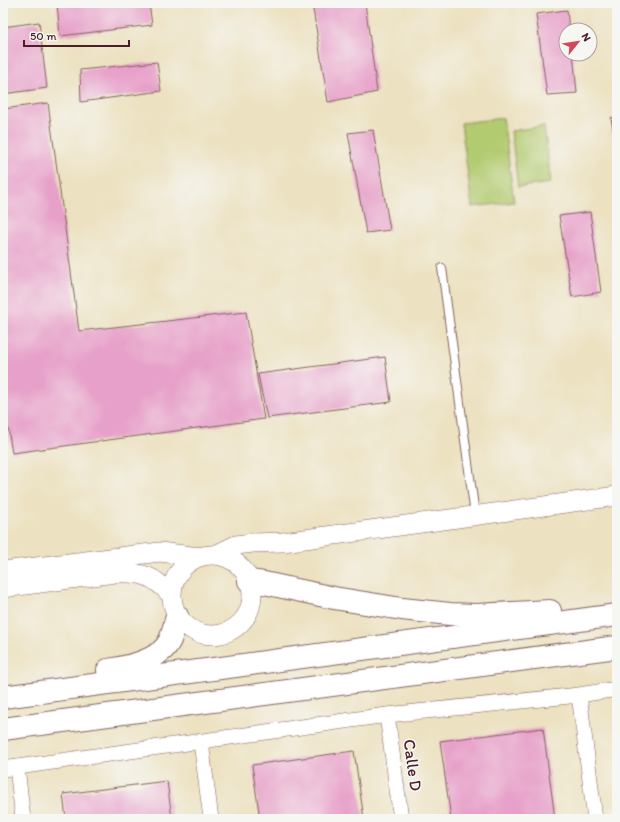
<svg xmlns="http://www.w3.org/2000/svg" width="620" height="822" font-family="Itim,sans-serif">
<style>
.green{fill:#b2cb70;stroke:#7e754e}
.building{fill:#e7a0c9}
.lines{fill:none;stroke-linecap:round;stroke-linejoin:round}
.service-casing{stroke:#83635f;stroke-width:10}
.minor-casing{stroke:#83635f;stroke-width:16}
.tertiary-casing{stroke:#83635f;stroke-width:20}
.trunk-casing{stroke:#83635f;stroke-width:24}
.service{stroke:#fff;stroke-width:8}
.minor{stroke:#fff;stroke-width:15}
.tertiary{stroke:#fff;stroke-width:19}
.trunk{stroke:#fff;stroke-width:22}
.labels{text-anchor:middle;stroke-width:3;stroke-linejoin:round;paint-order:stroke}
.street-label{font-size:17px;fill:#4a1f2b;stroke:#f6f6f2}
</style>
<rect width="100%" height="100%" fill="#f6f6f2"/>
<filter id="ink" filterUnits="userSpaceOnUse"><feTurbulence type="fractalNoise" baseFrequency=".025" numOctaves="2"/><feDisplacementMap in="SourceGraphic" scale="8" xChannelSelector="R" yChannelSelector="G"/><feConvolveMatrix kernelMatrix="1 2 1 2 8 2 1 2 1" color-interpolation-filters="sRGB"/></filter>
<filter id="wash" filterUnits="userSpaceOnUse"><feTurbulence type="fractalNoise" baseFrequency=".012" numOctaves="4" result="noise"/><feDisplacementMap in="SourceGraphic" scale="16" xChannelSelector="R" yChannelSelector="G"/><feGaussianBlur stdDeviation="0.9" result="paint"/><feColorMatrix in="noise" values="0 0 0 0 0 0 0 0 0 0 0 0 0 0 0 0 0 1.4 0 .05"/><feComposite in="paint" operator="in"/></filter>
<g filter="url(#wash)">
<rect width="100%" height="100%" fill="#ece1c0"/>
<!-- green -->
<path class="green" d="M 503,118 L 514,202 L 472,207 L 461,123 Z
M 544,126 L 551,183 L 518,187 L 511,131 Z"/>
<g id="blocks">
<!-- building -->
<path class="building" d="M 57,3 L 149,3 L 152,25 L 60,36 Z
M 312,3 L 365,3 L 377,92 L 328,102 Z
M 567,10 L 569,30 L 566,30 L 566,54 L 573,54 L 577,93 L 547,95 L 536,14 Z
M 39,22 L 47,88 L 3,94 L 3,27 Z
M 157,62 L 161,91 L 81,102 L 80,70 Z
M 48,103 L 79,331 L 246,312 L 264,419 L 12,453 L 3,395 L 3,109 Z
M 617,117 L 617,149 L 616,149 L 611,118 Z
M 373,130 L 390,230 L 366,233 L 348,133 Z
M 590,212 L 601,292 L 572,297 L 559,216 Z
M 385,357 L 391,402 L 267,418 L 258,374 Z
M 543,728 L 555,819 L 451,819 L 440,741 Z
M 354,751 L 364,819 L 260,819 L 252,765 Z
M 167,781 L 172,819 L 66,819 L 63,794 Z"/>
</g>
</g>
<g filter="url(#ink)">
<use href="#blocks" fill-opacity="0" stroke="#83635f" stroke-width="1"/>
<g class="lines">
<defs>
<path id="service" d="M 442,268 L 475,515"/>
<path id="minor" d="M 579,695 L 595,819
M 387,715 L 401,819
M 201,742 L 211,819
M 17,767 L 23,819
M 3,769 L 387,715 L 579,695 L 617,689"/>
<path id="tertiary" d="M172 595a40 40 0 1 1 80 0a40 40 0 1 1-80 0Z
M 215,555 L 236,545 L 253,543 L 283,542 L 617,496
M 3,571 L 160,552 L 199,557
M 3,588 L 115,573 C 142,572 153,575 171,595"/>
<path id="trunk" d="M 249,581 L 264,583 L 334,598 L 402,609 L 450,614 L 476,615 L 550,611
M 108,670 C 128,667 161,660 170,640 C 173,632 175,624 177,616
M 3,697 L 617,615
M 3,729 L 617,647"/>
</defs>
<!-- service casing -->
<use href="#service" class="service-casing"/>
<!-- minor casing -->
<use href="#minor" class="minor-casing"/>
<!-- tertiary casing -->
<use href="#tertiary" class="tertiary-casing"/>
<!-- trunk casing -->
<use href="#trunk" class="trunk-casing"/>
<!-- service -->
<use href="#service" class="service"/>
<!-- minor -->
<use href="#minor" class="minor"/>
<!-- tertiary -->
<use href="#tertiary" class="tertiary"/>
<!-- trunk -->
<use href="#trunk" class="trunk"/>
</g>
</g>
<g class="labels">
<!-- street labels -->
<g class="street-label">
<text transform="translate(413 765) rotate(82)" y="6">Calle D</text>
</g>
</g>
<!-- margin -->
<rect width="620" height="822" fill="none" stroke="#f6f6f2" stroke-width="16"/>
<!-- north arrow -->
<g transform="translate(578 42) rotate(60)"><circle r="19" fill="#f6f6f2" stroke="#b1a0a2"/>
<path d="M0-3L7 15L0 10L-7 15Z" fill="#d1495b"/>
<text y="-6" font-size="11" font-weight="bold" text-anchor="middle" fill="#4a1f2b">N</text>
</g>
<!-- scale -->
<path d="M24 40v6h105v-6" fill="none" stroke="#4a1f2b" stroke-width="2"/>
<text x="30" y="40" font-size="12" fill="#4a1f2b" stroke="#f6f6f2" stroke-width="3" paint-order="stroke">50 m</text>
</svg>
